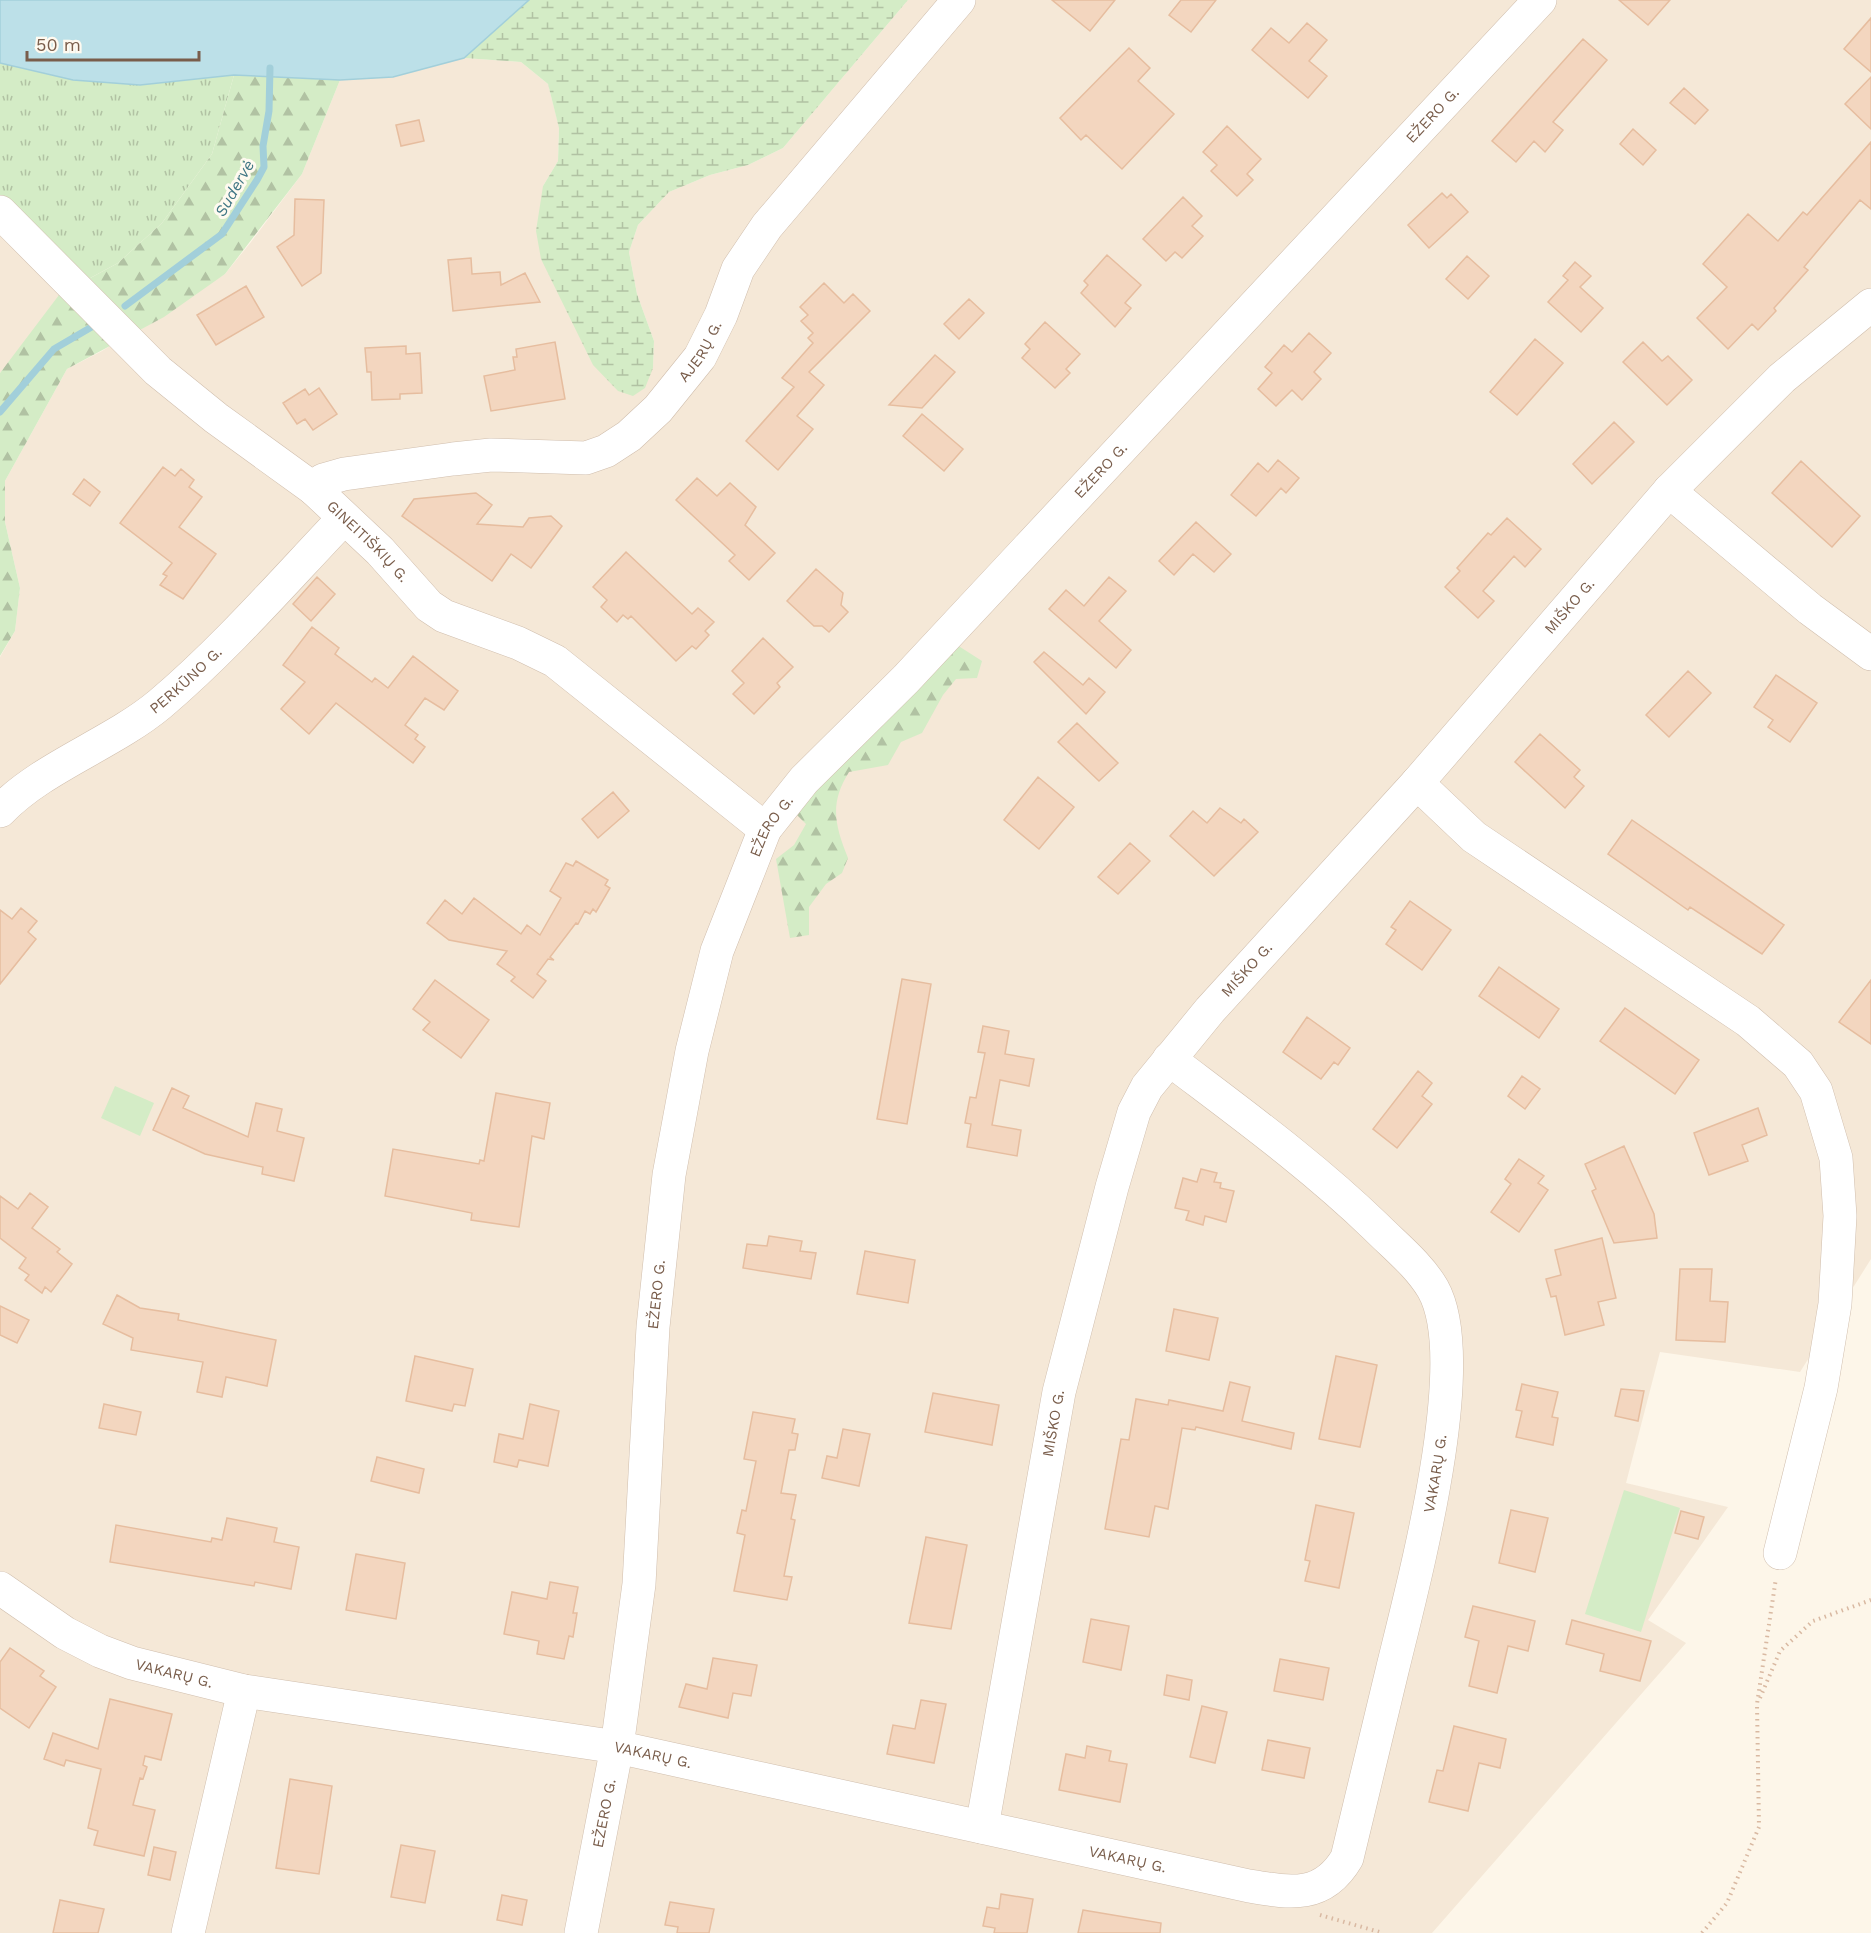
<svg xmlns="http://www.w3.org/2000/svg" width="1871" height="1933" font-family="'Work Sans',sans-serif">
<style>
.residential{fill:#f5e8d7}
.grass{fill:url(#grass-tufts)}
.forest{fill:url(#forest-firs)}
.wetland{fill:url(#wetland-marsh)}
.pitch{fill:#d4ecc6}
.water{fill:#bce0e8;stroke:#a2cfda;stroke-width:1.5}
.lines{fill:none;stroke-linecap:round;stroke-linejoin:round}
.stream{stroke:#a2cfda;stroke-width:7}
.building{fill:#f3d6bf;stroke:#e6bd9f;stroke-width:1.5}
.minor-casing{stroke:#d0bead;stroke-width:34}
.path{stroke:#d9b9a2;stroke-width:4;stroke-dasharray:1.5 4.5;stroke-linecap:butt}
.minor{stroke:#fff;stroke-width:33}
.labels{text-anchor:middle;stroke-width:6;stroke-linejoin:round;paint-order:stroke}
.street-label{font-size:15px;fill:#795d4b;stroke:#fffaf0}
.water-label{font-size:16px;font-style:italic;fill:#417785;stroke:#fffaf0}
</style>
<defs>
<pattern id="grass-tufts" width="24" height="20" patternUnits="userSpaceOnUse" patternTransform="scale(1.5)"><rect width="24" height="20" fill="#d4ecc6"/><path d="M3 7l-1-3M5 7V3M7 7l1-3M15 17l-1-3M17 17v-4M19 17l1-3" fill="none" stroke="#b1c2a3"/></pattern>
<pattern id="forest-firs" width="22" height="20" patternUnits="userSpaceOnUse" patternTransform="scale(1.5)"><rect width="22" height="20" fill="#d4ecc6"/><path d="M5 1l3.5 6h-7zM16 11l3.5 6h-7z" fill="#b1c2a3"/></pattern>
<pattern id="wetland-marsh" width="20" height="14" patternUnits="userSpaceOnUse" patternTransform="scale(1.5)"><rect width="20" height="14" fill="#d4ecc6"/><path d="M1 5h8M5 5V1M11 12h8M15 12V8" fill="none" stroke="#b1c2a3"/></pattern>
</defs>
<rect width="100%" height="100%" fill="#fdf6e9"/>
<!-- residential -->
<path class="residential" d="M 908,0 L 1871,0 L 1871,1259 L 1800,1372 L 1660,1352 L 1626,1483 L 1728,1507 L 1648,1620 L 1686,1643 L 1432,1933 L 0,1933 L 0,657 L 15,631 L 20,588 L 5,522 L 5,481 L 67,369 L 102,351 L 225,274 L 251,242 L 302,174 L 340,80 L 393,77 L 464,58 L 521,62 L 548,84 L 559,127 L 558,161 L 543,186 L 653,368 L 654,341 L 637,294 L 629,252 L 638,225 L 669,192 L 710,175 L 748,165 L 783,148 Z
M 0,202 L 81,283 L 0,373 Z"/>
<!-- grass -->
<path class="grass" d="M 0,63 L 73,80 L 140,85 L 234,75 L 212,154 L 162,223 L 118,263 L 81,283 L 0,202 Z"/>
<!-- forest -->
<path class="forest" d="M 234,75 L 340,80 L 302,174 L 225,274 L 164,317 L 67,369 L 5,481 L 5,522 L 20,588 L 15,631 L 0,656 L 0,373 L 59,295 L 118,263 L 162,223 L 212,154 Z
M 957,645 L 982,661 L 977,678 L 956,679 L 943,695 L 922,733 L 901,742 L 888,765 L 849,772 C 829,804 835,825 848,858 L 842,873 L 826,884 L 809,907 L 809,935 L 790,938 L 776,859 L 794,845 L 806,824 L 794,812 Z"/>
<!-- wetland -->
<path class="wetland" d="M 529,0 L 908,0 L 783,148 L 748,165 L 710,175 L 669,192 L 638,225 L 629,252 L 637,294 L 654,341 L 653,368 L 645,388 L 633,396 L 618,391 L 593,365 L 541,259 L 536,231 L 543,186 L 558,161 L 559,128 L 548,84 L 521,62 L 464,58 Z"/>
<!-- pitch -->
<path class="pitch" d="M 115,1086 L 154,1103 L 140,1136 L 101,1118 Z
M 1624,1490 L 1680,1508 L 1641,1632 L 1585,1614 Z"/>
<!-- water -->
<path class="water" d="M 0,0 L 529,0 L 464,58 L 393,77 L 340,80 L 234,75 L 140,85 L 73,80 L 0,63 Z"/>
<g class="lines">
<!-- stream -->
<path class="stream" d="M 125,306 L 222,234 L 257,180 L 264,167 L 263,146 L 269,111 L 270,68
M 0,412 L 54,349 L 95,325"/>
</g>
<!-- building -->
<path class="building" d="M 1052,0 L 1115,0 L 1090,31 Z
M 1181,0 L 1216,0 L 1191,32 L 1169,15 Z
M 1619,0 L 1670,0 L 1648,25 Z
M 1871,18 L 1871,72 L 1844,49 Z
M 1307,23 L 1327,40 L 1309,61 L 1327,76 L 1308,98 L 1252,50 L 1271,28 L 1289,43 Z
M 1583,39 L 1607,60 L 1553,122 L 1563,130 L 1545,152 L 1534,141 L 1516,162 L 1492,141 Z
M 1129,48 L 1150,68 L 1138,81 L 1174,114 L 1122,169 L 1086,135 L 1081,140 L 1060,118 Z
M 1871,77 L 1871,129 L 1845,104 Z
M 1684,88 L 1708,110 L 1695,124 L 1670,103 Z
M 419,120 L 424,141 L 401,146 L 396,125 Z
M 1227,126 L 1261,159 L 1247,174 L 1253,180 L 1237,196 L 1211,171 L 1217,165 L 1203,152 Z
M 1633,129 L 1656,150 L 1643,165 L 1620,144 Z
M 1871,142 L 1871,209 L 1860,200 L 1804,267 L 1808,270 L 1774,308 L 1776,311 L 1758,330 L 1752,324 L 1728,349 L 1697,318 L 1727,287 L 1703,264 L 1748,214 L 1778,241 L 1803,212 L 1807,215 Z
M 1442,193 L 1447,198 L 1451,194 L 1468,212 L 1429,248 L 1408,225 Z
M 1183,197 L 1202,216 L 1192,226 L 1203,236 L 1182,258 L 1175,252 L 1166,261 L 1143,239 Z
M 295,199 L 324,200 L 321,273 L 302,286 L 277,247 L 294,235 Z
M 1107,255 L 1141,285 L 1125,303 L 1131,308 L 1115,327 L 1081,293 L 1088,285 L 1084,281 Z
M 1467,256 L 1489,276 L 1468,299 L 1446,279 Z
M 471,258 L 472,274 L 500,272 L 501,285 L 525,273 L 540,302 L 453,311 L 448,260 Z
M 1575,262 L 1591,276 L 1580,287 L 1603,308 L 1581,332 L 1548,302 L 1568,280 L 1563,276 Z
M 824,283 L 844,303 L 853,294 L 870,311 L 809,372 L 824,385 L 797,416 L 813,429 L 778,470 L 746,441 L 794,387 L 782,378 L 813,343 L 808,338 L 813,333 L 801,321 L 808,315 L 800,307 Z
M 246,286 L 264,317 L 216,345 L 197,315 Z
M 969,299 L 984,313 L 959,339 L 944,324 Z
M 1045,322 L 1080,354 L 1066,369 L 1070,373 L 1055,388 L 1022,358 L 1030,349 L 1025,344 Z
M 1309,333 L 1331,353 L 1314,372 L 1321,379 L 1302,400 L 1292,390 L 1276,406 L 1258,389 L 1272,373 L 1265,367 L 1284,345 L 1292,352 Z
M 1535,339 L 1563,363 L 1517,415 L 1490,392 Z
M 555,342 L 565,399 L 491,411 L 484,376 L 515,370 L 513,357 L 517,357 L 516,349 Z
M 1643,342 L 1662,361 L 1668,356 L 1692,380 L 1667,405 L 1623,362 Z
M 406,346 L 406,354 L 420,353 L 422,393 L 400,394 L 400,399 L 372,400 L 371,372 L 367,372 L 365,348 Z
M 935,355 L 955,372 L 922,408 L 889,405 Z
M 319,388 L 337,414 L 313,430 L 305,419 L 297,424 L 283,403 L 305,389 L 309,395 Z
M 922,414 L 963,449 L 944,471 L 903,436 Z
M 1614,422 L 1634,442 L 1592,484 L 1573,464 Z
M 1278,460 L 1299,478 L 1286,493 L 1281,488 L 1256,516 L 1231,495 L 1258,463 L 1268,472 Z
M 1801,461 L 1860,516 L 1832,547 L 1772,493 Z
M 163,467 L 175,476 L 181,469 L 194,480 L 189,487 L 202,497 L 179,527 L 216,554 L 183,599 L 160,585 L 167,576 L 163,574 L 172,563 L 120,523 Z
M 697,478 L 717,496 L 730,483 L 756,507 L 745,525 L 775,553 L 749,580 L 729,561 L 735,555 L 676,500 Z
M 84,479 L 100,492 L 90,506 L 73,494 Z
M 476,493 L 492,505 L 477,524 L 523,527 L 529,518 L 551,516 L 562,526 L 531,568 L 511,554 L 492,581 L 402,516 L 414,499 Z
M 1507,518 L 1541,549 L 1525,567 L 1514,556 L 1483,591 L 1494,601 L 1478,618 L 1445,587 L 1460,571 L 1457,568 L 1488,533 L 1491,535 Z
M 1196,522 L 1231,554 L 1214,572 L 1193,554 L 1174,575 L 1159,561 Z
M 626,552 L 692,614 L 698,608 L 714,622 L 705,631 L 709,635 L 696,649 L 692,646 L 676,661 L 631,616 L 628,619 L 623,615 L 617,622 L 601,607 L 607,600 L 593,587 Z
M 816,569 L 843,593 L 841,605 L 848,612 L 829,632 L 822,626 L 814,626 L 787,601 Z
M 317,577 L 335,594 L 311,621 L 293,604 Z
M 1109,577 L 1126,591 L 1099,621 L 1131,650 L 1116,668 L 1049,609 L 1066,590 L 1084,606 Z
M 312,627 L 339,648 L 335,654 L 372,682 L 375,678 L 388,688 L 413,656 L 458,691 L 444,710 L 425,698 L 405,725 L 418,735 L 415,739 L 425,747 L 413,763 L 336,703 L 309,734 L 281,709 L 305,682 L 283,665 Z
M 763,638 L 793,667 L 777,683 L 780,687 L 754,714 L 733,694 L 744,683 L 732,671 Z
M 1044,652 L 1083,685 L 1089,678 L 1105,692 L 1086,714 L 1034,662 Z
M 1688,671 L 1711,693 L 1669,737 L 1646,715 Z
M 1776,675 L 1817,703 L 1790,742 L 1768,727 L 1773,720 L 1754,707 Z
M 1077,723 L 1118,763 L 1099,781 L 1058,742 Z
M 1540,734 L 1580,770 L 1574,777 L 1584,786 L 1565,808 L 1515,762 Z
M 1038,777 L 1074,807 L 1039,849 L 1004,820 Z
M 613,792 L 629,811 L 598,838 L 582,819 Z
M 1220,808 L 1241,823 L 1244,819 L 1258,832 L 1214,876 L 1170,836 L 1193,811 L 1207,823 Z
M 1632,820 L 1784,925 L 1762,954 L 1690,907 L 1688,910 L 1608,854 Z
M 1130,843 L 1150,861 L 1118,894 L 1098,877 Z
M 576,861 L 608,880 L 605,885 L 610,888 L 596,912 L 593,909 L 590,914 L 585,911 L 578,924 L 576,923 L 550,957 L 554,960 L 548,959 L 537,974 L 546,981 L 533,998 L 511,981 L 515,977 L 497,964 L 507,951 L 449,940 L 427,923 L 445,900 L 462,914 L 474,898 L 521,934 L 527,925 L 540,935 L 561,898 L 550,891 L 566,863 L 573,866 Z
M 1410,901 L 1451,930 L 1422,970 L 1386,944 L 1396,930 L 1391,927 Z
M 21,908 L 37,921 L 28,932 L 36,939 L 0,984 L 0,910 L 12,919 Z
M 1499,967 L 1559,1009 L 1539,1038 L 1479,996 Z
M 902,979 L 931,984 L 907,1124 L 877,1119 Z
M 435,980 L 489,1020 L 461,1058 L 423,1030 L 430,1022 L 413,1009 Z
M 1871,980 L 1871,1044 L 1839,1022 Z
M 1625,1008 L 1699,1060 L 1675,1094 L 1600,1041 Z
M 1307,1017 L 1350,1048 L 1338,1065 L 1334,1062 L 1321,1079 L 1283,1052 Z
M 983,1026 L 1009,1031 L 1005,1054 L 1034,1059 L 1029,1086 L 1000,1080 L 992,1125 L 1021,1130 L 1017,1156 L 967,1147 L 971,1124 L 965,1123 L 970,1097 L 976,1098 L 985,1053 L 978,1052 Z
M 1418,1071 L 1432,1083 L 1422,1096 L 1432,1104 L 1397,1148 L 1373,1129 Z
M 1522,1076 L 1540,1089 L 1525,1109 L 1508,1096 Z
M 172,1088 L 189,1096 L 183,1108 L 248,1137 L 256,1103 L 282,1109 L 277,1131 L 304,1138 L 294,1181 L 262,1174 L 263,1167 L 205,1154 L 153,1130 Z
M 496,1093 L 550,1103 L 544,1139 L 532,1136 L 519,1227 L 471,1220 L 472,1213 L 385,1196 L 393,1149 L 479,1164 L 480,1160 L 484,1161 Z
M 1758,1108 L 1767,1135 L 1742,1145 L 1748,1161 L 1709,1175 L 1694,1133 Z
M 1624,1146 L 1654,1214 L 1657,1238 L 1614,1243 L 1592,1191 L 1596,1189 L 1585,1164 Z
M 1519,1159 L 1544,1176 L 1538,1183 L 1548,1190 L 1519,1232 L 1491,1212 L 1511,1184 L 1505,1179 Z
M 1201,1169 L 1217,1173 L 1214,1182 L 1221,1183 L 1220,1188 L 1234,1191 L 1226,1222 L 1205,1216 L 1203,1225 L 1186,1220 L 1189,1211 L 1175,1208 L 1183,1178 L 1197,1182 Z
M 30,1193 L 48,1207 L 32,1228 L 60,1249 L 57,1252 L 72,1264 L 51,1292 L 45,1287 L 42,1293 L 25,1280 L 29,1275 L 19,1268 L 26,1258 L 0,1238 L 0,1196 L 18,1209 Z
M 769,1236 L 802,1241 L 800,1251 L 816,1253 L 811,1279 L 743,1268 L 747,1244 L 767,1246 Z
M 1602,1238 L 1616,1298 L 1598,1302 L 1604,1325 L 1565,1335 L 1556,1296 L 1551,1297 L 1546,1279 L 1561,1275 L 1555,1250 Z
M 865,1251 L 915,1260 L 908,1303 L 857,1294 Z
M 1680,1269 L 1712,1269 L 1710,1301 L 1728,1302 L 1725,1342 L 1676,1340 Z
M 117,1295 L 140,1308 L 179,1314 L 178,1320 L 276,1340 L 267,1386 L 226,1377 L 222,1397 L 197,1392 L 203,1362 L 131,1350 L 133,1338 L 103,1324 Z
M 0,1306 L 29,1320 L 17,1343 L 0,1335 Z
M 1174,1309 L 1218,1318 L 1209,1360 L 1166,1351 Z
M 415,1356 L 473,1369 L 465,1406 L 454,1404 L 452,1411 L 406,1401 Z
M 1336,1356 L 1377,1365 L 1360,1447 L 1319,1439 Z
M 1230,1382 L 1250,1387 L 1242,1421 L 1294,1433 L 1291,1449 L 1196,1427 L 1195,1430 L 1182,1428 L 1168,1509 L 1155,1506 L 1149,1537 L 1105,1529 L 1121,1439 L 1129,1440 L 1136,1399 L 1168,1405 L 1169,1400 L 1223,1411 Z
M 1522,1384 L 1558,1392 L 1552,1417 L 1558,1418 L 1553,1445 L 1516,1437 L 1522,1411 L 1516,1410 Z
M 1621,1389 L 1644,1391 L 1638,1421 L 1615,1416 Z
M 933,1393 L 999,1405 L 992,1445 L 925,1432 Z
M 104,1404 L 141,1412 L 136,1435 L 99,1428 Z
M 530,1404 L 559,1411 L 548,1466 L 519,1460 L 517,1467 L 494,1462 L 499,1434 L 523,1439 Z
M 753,1412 L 795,1419 L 792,1433 L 798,1434 L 795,1450 L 789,1450 L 781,1493 L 796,1495 L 791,1519 L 795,1520 L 784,1576 L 792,1577 L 787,1600 L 734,1591 L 745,1535 L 737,1533 L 742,1510 L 746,1511 L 756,1461 L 744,1459 Z
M 843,1429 L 870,1434 L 859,1486 L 822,1478 L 827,1456 L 837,1458 Z
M 377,1457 L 424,1469 L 419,1493 L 371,1481 Z
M 1316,1505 L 1354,1513 L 1339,1588 L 1305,1581 L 1310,1561 L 1305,1560 Z
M 1511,1510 L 1548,1518 L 1535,1572 L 1499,1563 Z
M 1681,1511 L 1704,1517 L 1698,1539 L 1675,1533 Z
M 227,1518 L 277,1528 L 274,1542 L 299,1547 L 291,1589 L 255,1582 L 254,1586 L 110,1562 L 116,1525 L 211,1542 L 212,1538 L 222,1540 Z
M 926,1537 L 967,1545 L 951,1629 L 909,1623 Z
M 356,1554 L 405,1563 L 396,1619 L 346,1610 Z
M 550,1582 L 578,1587 L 573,1613 L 577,1613 L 573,1637 L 569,1636 L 564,1659 L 537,1654 L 539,1641 L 504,1634 L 512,1592 L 547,1599 Z
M 1473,1606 L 1535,1621 L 1528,1651 L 1508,1646 L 1497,1693 L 1469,1686 L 1479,1641 L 1465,1637 Z
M 1091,1619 L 1129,1626 L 1121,1670 L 1083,1662 Z
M 1572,1620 L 1651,1641 L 1640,1681 L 1600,1671 L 1604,1654 L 1566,1644 Z
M 10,1648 L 44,1671 L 40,1676 L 56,1687 L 29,1728 L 0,1708 L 0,1662 Z
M 713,1658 L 757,1665 L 751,1696 L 733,1693 L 728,1718 L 679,1707 L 686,1684 L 707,1689 Z
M 1280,1659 L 1329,1668 L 1323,1700 L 1274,1691 Z
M 1167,1675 L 1192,1680 L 1189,1700 L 1164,1695 Z
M 110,1699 L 172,1714 L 161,1760 L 145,1756 L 143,1765 L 147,1767 L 143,1779 L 140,1778 L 133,1805 L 155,1810 L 144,1856 L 94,1845 L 98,1831 L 88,1828 L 101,1769 L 66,1760 L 64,1766 L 44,1759 L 53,1733 L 98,1749 Z
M 921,1700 L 946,1704 L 934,1763 L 887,1754 L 893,1725 L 915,1729 Z
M 1202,1706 L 1227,1712 L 1215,1763 L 1190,1757 Z
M 1454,1726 L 1506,1739 L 1500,1768 L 1479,1763 L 1468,1811 L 1429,1802 L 1437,1770 L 1443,1771 Z
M 1268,1740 L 1310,1748 L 1304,1778 L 1262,1770 Z
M 1087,1746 L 1111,1751 L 1109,1761 L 1127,1764 L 1120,1802 L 1059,1790 L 1066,1754 L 1085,1758 Z
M 290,1779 L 332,1786 L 319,1874 L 276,1868 Z
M 401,1845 L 435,1851 L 425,1903 L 391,1897 Z
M 154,1847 L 176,1852 L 170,1880 L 148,1875 Z
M 1001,1894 L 1033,1899 L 1027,1933 L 994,1933 L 995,1928 L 983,1926 L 987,1907 L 999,1909 Z
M 502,1895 L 527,1900 L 522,1925 L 497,1920 Z
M 60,1900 L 104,1909 L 98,1933 L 53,1933 Z
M 670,1902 L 714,1909 L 709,1933 L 677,1933 L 678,1927 L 665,1925 Z
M 1083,1910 L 1161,1923 L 1160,1933 L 1078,1933 Z"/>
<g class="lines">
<defs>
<g id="minor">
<path id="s1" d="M 0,212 L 158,371 L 216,418 L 314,489 L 380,551 L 429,606 L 444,616 L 518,643 L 555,661 L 765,829"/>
<path id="s2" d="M 314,489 L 323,480 L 344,474 L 453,459 L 491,455 L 586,458 L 606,451 L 629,436 L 658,409 L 700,357 L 721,315 L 738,269 L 767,226 L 959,0"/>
<path d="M 1669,491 L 1810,609 L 1871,654"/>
<path d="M 1417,783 L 1474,837 L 1748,1021 L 1798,1064 L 1816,1091 L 1836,1158 L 1840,1216 L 1835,1304 L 1821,1388 L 1780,1553"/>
<path id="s3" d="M 0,811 C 42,767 112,744 160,704 C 226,648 284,581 344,518"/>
<path id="s4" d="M 0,1588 L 65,1633 L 100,1651 L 132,1663 L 244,1691 L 617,1747 L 1249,1886 C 1291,1893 1323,1899 1347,1858 C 1362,1796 1377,1733 1392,1671 C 1412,1588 1474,1362 1433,1289 C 1419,1265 1396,1247 1376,1227 C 1312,1165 1240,1113 1169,1059"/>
<path id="s5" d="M 982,1827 L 1059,1392 L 1112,1187 L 1134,1112 L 1147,1087 L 1210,1010 L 1417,783 L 1669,491 L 1782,378 L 1871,305"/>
<path d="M 188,1933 L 244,1691"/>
<path id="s6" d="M 581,1933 L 617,1747 L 639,1584 L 653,1327 L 669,1175 L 692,1051 L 717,951 L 765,829 L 804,780 L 906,679 L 1540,0"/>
</g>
</defs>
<!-- minor casing -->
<use href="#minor" class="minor-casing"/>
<!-- path -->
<path class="path" d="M 1760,1698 L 1780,1651 L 1813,1621 L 1871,1600
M 1320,1915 L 1383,1933
M 1702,1933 L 1727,1903 L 1759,1827 L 1757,1704 L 1776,1578"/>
<!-- minor -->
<use href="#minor" class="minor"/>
</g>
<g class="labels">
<!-- street labels -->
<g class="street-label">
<text dy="5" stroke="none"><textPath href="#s6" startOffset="2102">EŽERO G.</textPath></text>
<text dy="5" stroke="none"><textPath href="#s2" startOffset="438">AJERŲ G.</textPath></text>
<text dy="5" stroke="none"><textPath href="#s6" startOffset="1616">EŽERO G.</textPath></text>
<text dy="5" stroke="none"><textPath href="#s1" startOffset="495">GINEITIŠKIŲ G.</textPath></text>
<text dy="5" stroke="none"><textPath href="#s5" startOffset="1400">MIŠKO G.</textPath></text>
<text dy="5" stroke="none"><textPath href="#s3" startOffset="228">PERKŪNO G.</textPath></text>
<text dy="5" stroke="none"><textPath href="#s6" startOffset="1130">EŽERO G.</textPath></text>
<text dy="5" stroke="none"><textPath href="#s5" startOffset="914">MIŠKO G.</textPath></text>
<text dy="5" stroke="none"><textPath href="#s6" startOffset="644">EŽERO G.</textPath></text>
<text dy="5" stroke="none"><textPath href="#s5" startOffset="410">MIŠKO G.</textPath></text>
<text dy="5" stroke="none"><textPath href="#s4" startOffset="1798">VAKARŲ G.</textPath></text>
<text dy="5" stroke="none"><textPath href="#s4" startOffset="196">VAKARŲ G.</textPath></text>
<text dy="5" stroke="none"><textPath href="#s4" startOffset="682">VAKARŲ G.</textPath></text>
<text dy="5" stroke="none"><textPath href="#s6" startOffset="122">EŽERO G.</textPath></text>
<text dy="5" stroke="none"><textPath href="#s4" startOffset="1168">VAKARŲ G.</textPath></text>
</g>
<!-- water labels -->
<g class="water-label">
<text transform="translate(234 188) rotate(-60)" y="6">Sudervė</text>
</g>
</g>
<!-- scale -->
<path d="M27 51v9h172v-9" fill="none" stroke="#795d4b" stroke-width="3"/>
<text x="36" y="51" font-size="18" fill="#795d4b" stroke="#fffaf0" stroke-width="4.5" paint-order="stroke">50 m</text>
</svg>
